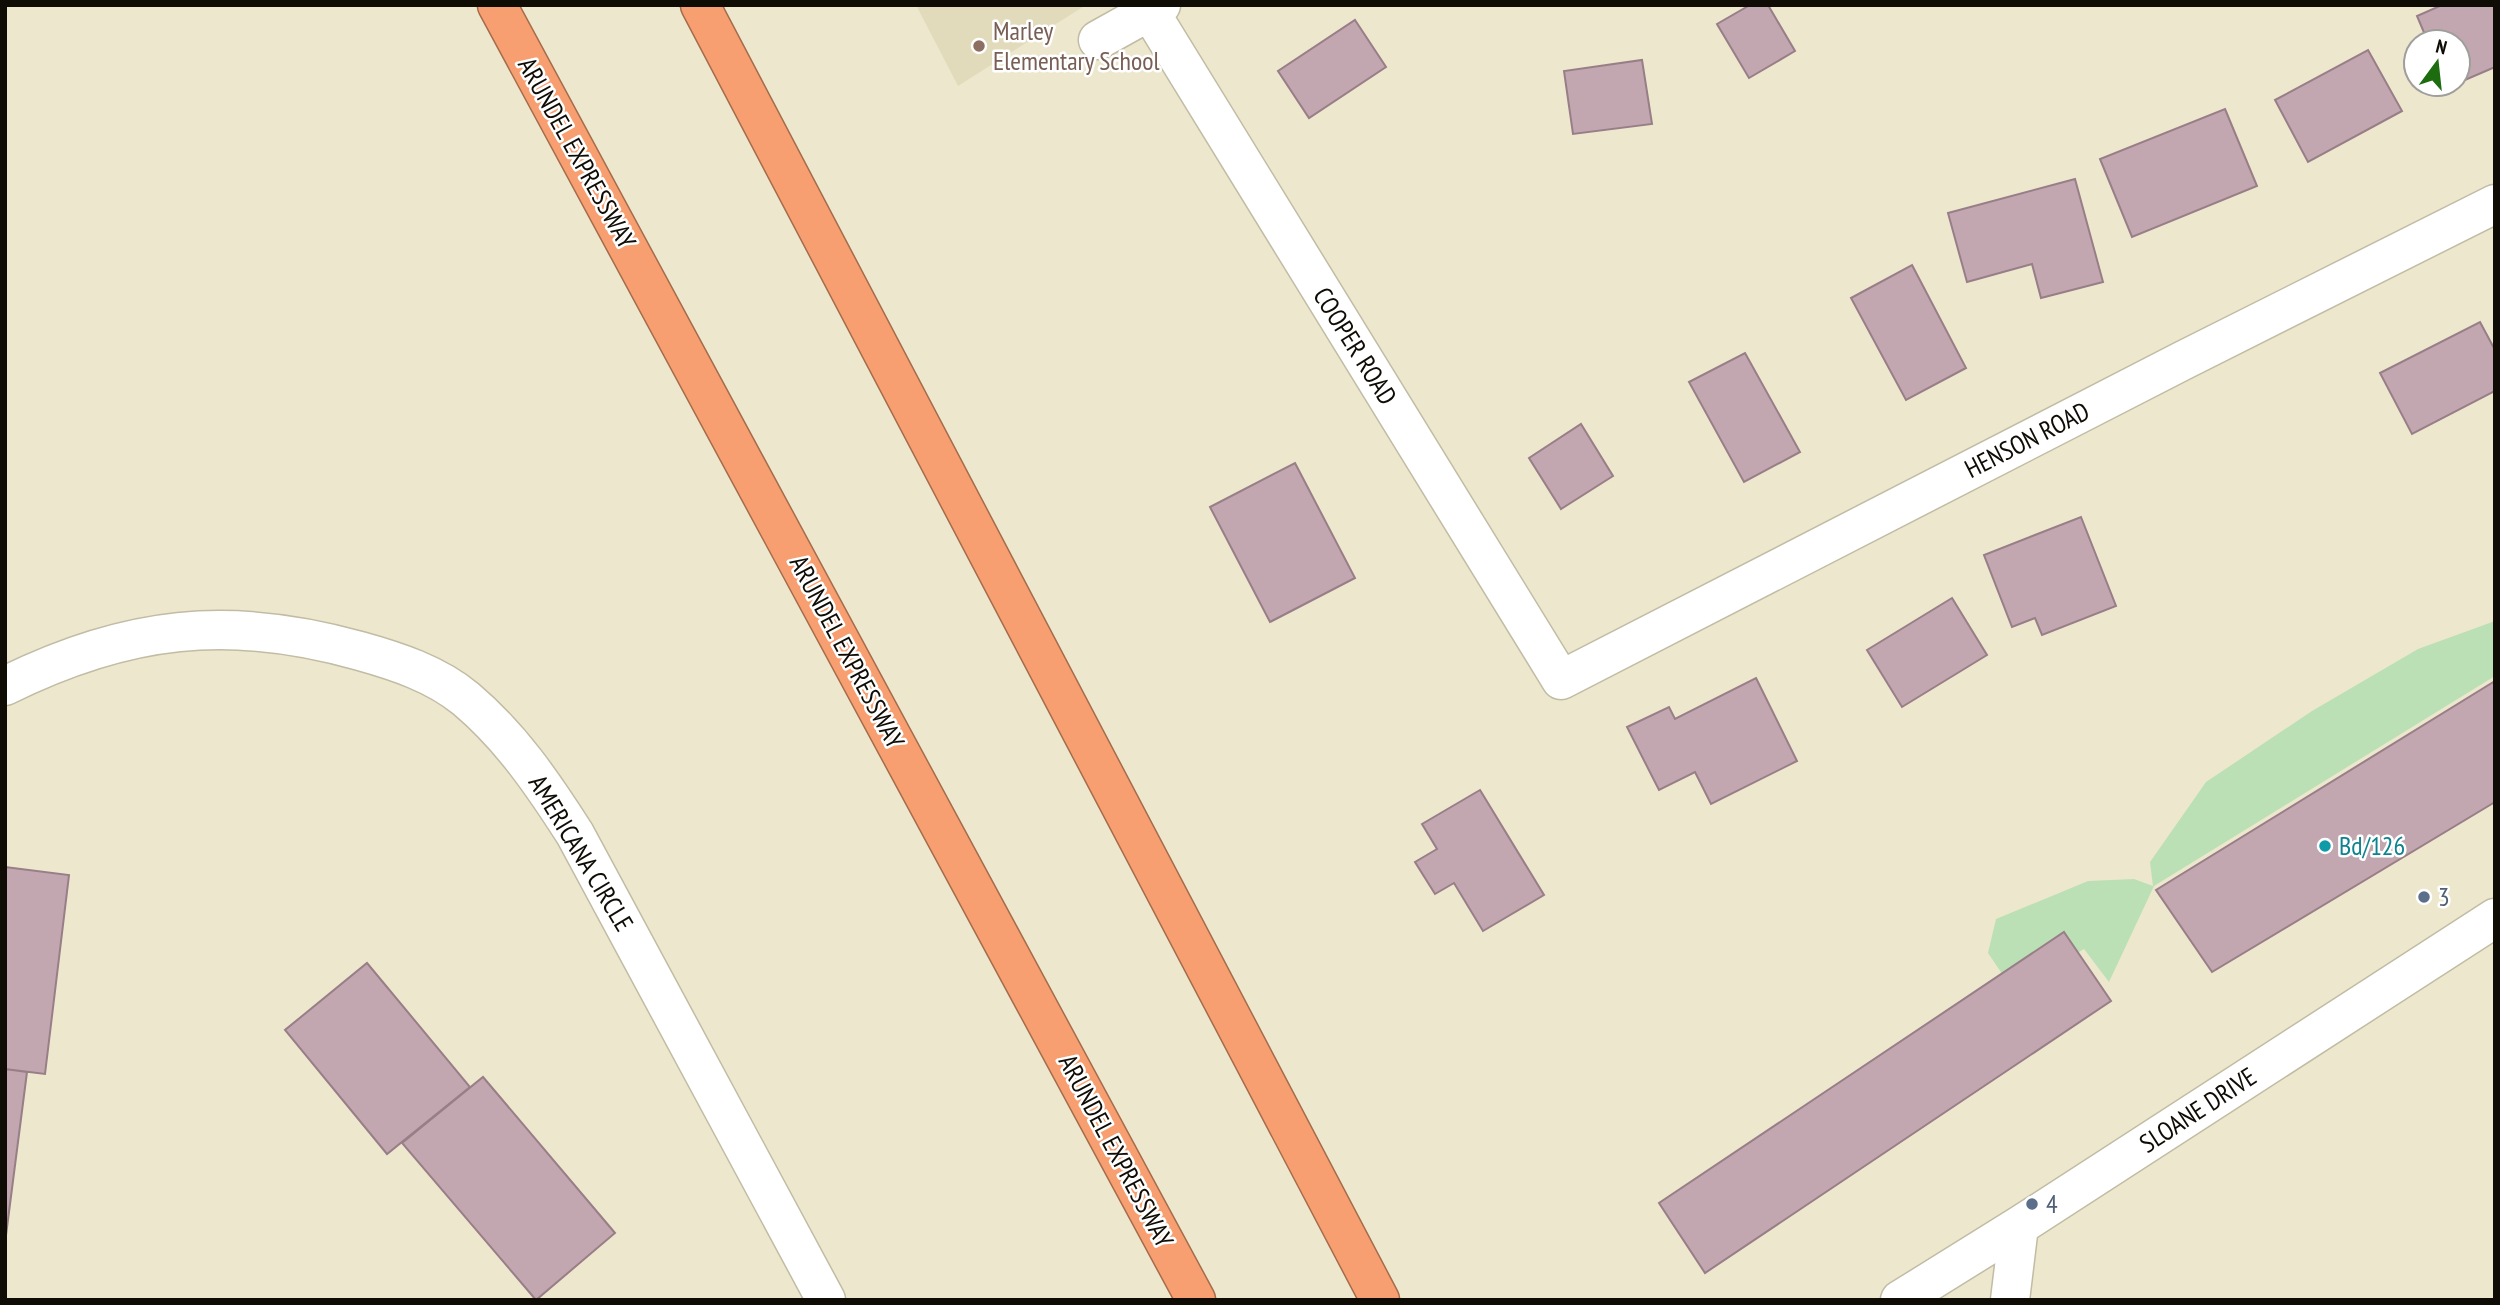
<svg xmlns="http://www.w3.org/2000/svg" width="2500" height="1305" font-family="'PT Sans Narrow',sans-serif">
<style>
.built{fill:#e2dbbb}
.green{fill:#bce0b5}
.building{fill:#c2a7b0;stroke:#987e87;stroke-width:2}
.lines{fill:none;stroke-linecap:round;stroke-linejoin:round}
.minor-casing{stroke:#c1bca4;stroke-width:41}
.highway-casing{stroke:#a56c4b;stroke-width:41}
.minor{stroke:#fff;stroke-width:38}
.highway{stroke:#f79f70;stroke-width:38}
.education-dot{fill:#8d6e63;stroke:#fff;stroke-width:2.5}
.culture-dot{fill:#0f9aa8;stroke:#fff;stroke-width:2.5}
.service-dot{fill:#5c6f8a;stroke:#fff;stroke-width:2.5}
.labels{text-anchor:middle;stroke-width:5;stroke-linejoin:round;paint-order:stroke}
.education-label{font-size:26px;fill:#785e54;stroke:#fff;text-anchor:start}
.street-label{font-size:26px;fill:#0e0c05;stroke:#fff}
.culture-label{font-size:26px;fill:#0d838f;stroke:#fff;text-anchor:start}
.service-label{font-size:26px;fill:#4e5e75;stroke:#fff;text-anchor:start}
</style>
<rect width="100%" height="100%" fill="#ede7ce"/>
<!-- built -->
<path class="built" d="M 916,5 L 1086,5 L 958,86 Z"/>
<!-- green -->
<path class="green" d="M 2495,621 L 2495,676 L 2154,886 L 2109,982 L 2084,949 L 2013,990 L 1988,953 L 1996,919 L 2088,881 L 2134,879 L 2153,886 L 2150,862 L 2206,782 L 2312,711 L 2418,649 Z"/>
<!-- building -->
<path class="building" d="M 1750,5 L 1768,5 L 1795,51 L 1749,78 L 1717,24 Z
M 2442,5 L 2495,5 L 2495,67 L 2458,83 L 2458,42 L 2428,42 L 2417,16 Z
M 1355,20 L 1386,67 L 1309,118 L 1278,71 Z
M 2368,50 L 2402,111 L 2308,162 L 2275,100 Z
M 1642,60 L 1652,124 L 1573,134 L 1564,71 Z
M 2225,109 L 2257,186 L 2132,237 L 2100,159 Z
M 2075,179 L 2103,282 L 2041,298 L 2032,264 L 1967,282 L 1948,213 Z
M 1912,265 L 1966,368 L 1906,400 L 1851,298 Z
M 2480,322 L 2495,350 L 2495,391 L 2412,434 L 2380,373 Z
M 1745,353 L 1800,452 L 1744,482 L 1689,382 Z
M 1581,424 L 1613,476 L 1561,509 L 1529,458 Z
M 1295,463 L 1355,578 L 1270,622 L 1210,507 Z
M 2081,517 L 2116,606 L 2042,635 L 2035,618 L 2012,627 L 1984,555 Z
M 1952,598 L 1987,655 L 1902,707 L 1867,650 Z
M 1756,678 L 1797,761 L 1711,804 L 1695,772 L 1659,790 L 1627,727 L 1669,707 L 1675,719 Z
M 2495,681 L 2495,802 L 2212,972 L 2156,890 Z
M 1480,790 L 1544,895 L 1483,931 L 1454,883 L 1435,894 L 1415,862 L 1437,849 L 1422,824 Z
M 5,867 L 69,875 L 45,1074 L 5,1069 Z
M 2064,932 L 2111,1001 L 1705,1273 L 1659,1203 Z
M 367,963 L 470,1087 L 387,1154 L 285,1030 Z
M 5,1069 L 27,1072 L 5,1243 Z
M 483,1077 L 615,1233 L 536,1300 L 402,1143 Z"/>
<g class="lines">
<defs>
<path id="minor" d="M 1150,12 L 1561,680 L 2182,361 L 2495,204
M 1098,40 L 1161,5
M 5,686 C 126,626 229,614 360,651 C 396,661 436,674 466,699 C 511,737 543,784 575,834 L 826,1300
M 1900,1300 L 2019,1226 L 2495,918
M 2010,1300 L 2019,1226"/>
<path id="highway" d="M 497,5 L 1196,1300
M 700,5 L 1380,1300"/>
</defs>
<!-- minor casing -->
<use href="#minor" class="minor-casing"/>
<!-- highway casing -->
<use href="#highway" class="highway-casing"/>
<!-- minor -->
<use href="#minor" class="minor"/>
<!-- highway -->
<use href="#highway" class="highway"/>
</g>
<!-- markers -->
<circle class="education-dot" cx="979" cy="46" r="7"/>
<circle class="culture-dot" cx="2325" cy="846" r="7"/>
<g class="service-dot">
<circle cx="2424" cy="897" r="7"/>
<circle cx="2032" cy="1204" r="7"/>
</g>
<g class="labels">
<!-- education labels -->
<g class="education-label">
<text x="993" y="40">Marley<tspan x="993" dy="30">Elementary School</tspan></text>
</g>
<!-- street labels -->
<g class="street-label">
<text transform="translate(577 153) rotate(61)" y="9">ARUNDEL EXPRESSWAY</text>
<text transform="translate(1355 346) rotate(58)" y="9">COOPER ROAD</text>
<text transform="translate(2027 440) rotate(-27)" y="9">HENSON ROAD</text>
<text transform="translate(847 652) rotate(62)" y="9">ARUNDEL EXPRESSWAY</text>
<text transform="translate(581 853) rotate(59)" y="9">AMERICANA CIRCLE</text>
<text transform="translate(2198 1110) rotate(-33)" y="9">SLOANE DRIVE</text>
<text transform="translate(1116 1151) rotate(62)" y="9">ARUNDEL EXPRESSWAY</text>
</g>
<!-- culture labels -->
<g class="culture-label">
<text x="2339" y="855">Bd/126</text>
</g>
<!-- service labels -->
<g class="service-label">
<text x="2438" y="906">3</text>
<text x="2046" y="1213">4</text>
</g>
</g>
<!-- border -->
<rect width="2500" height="1305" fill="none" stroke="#0e0c05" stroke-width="14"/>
<!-- north arrow -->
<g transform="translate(2437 63) rotate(15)"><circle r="33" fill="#ffffff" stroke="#9f9e9b" stroke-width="2"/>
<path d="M0-5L12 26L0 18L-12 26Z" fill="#1d6c0f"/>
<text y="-10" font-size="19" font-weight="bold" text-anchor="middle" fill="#0e0c05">N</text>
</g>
</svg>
